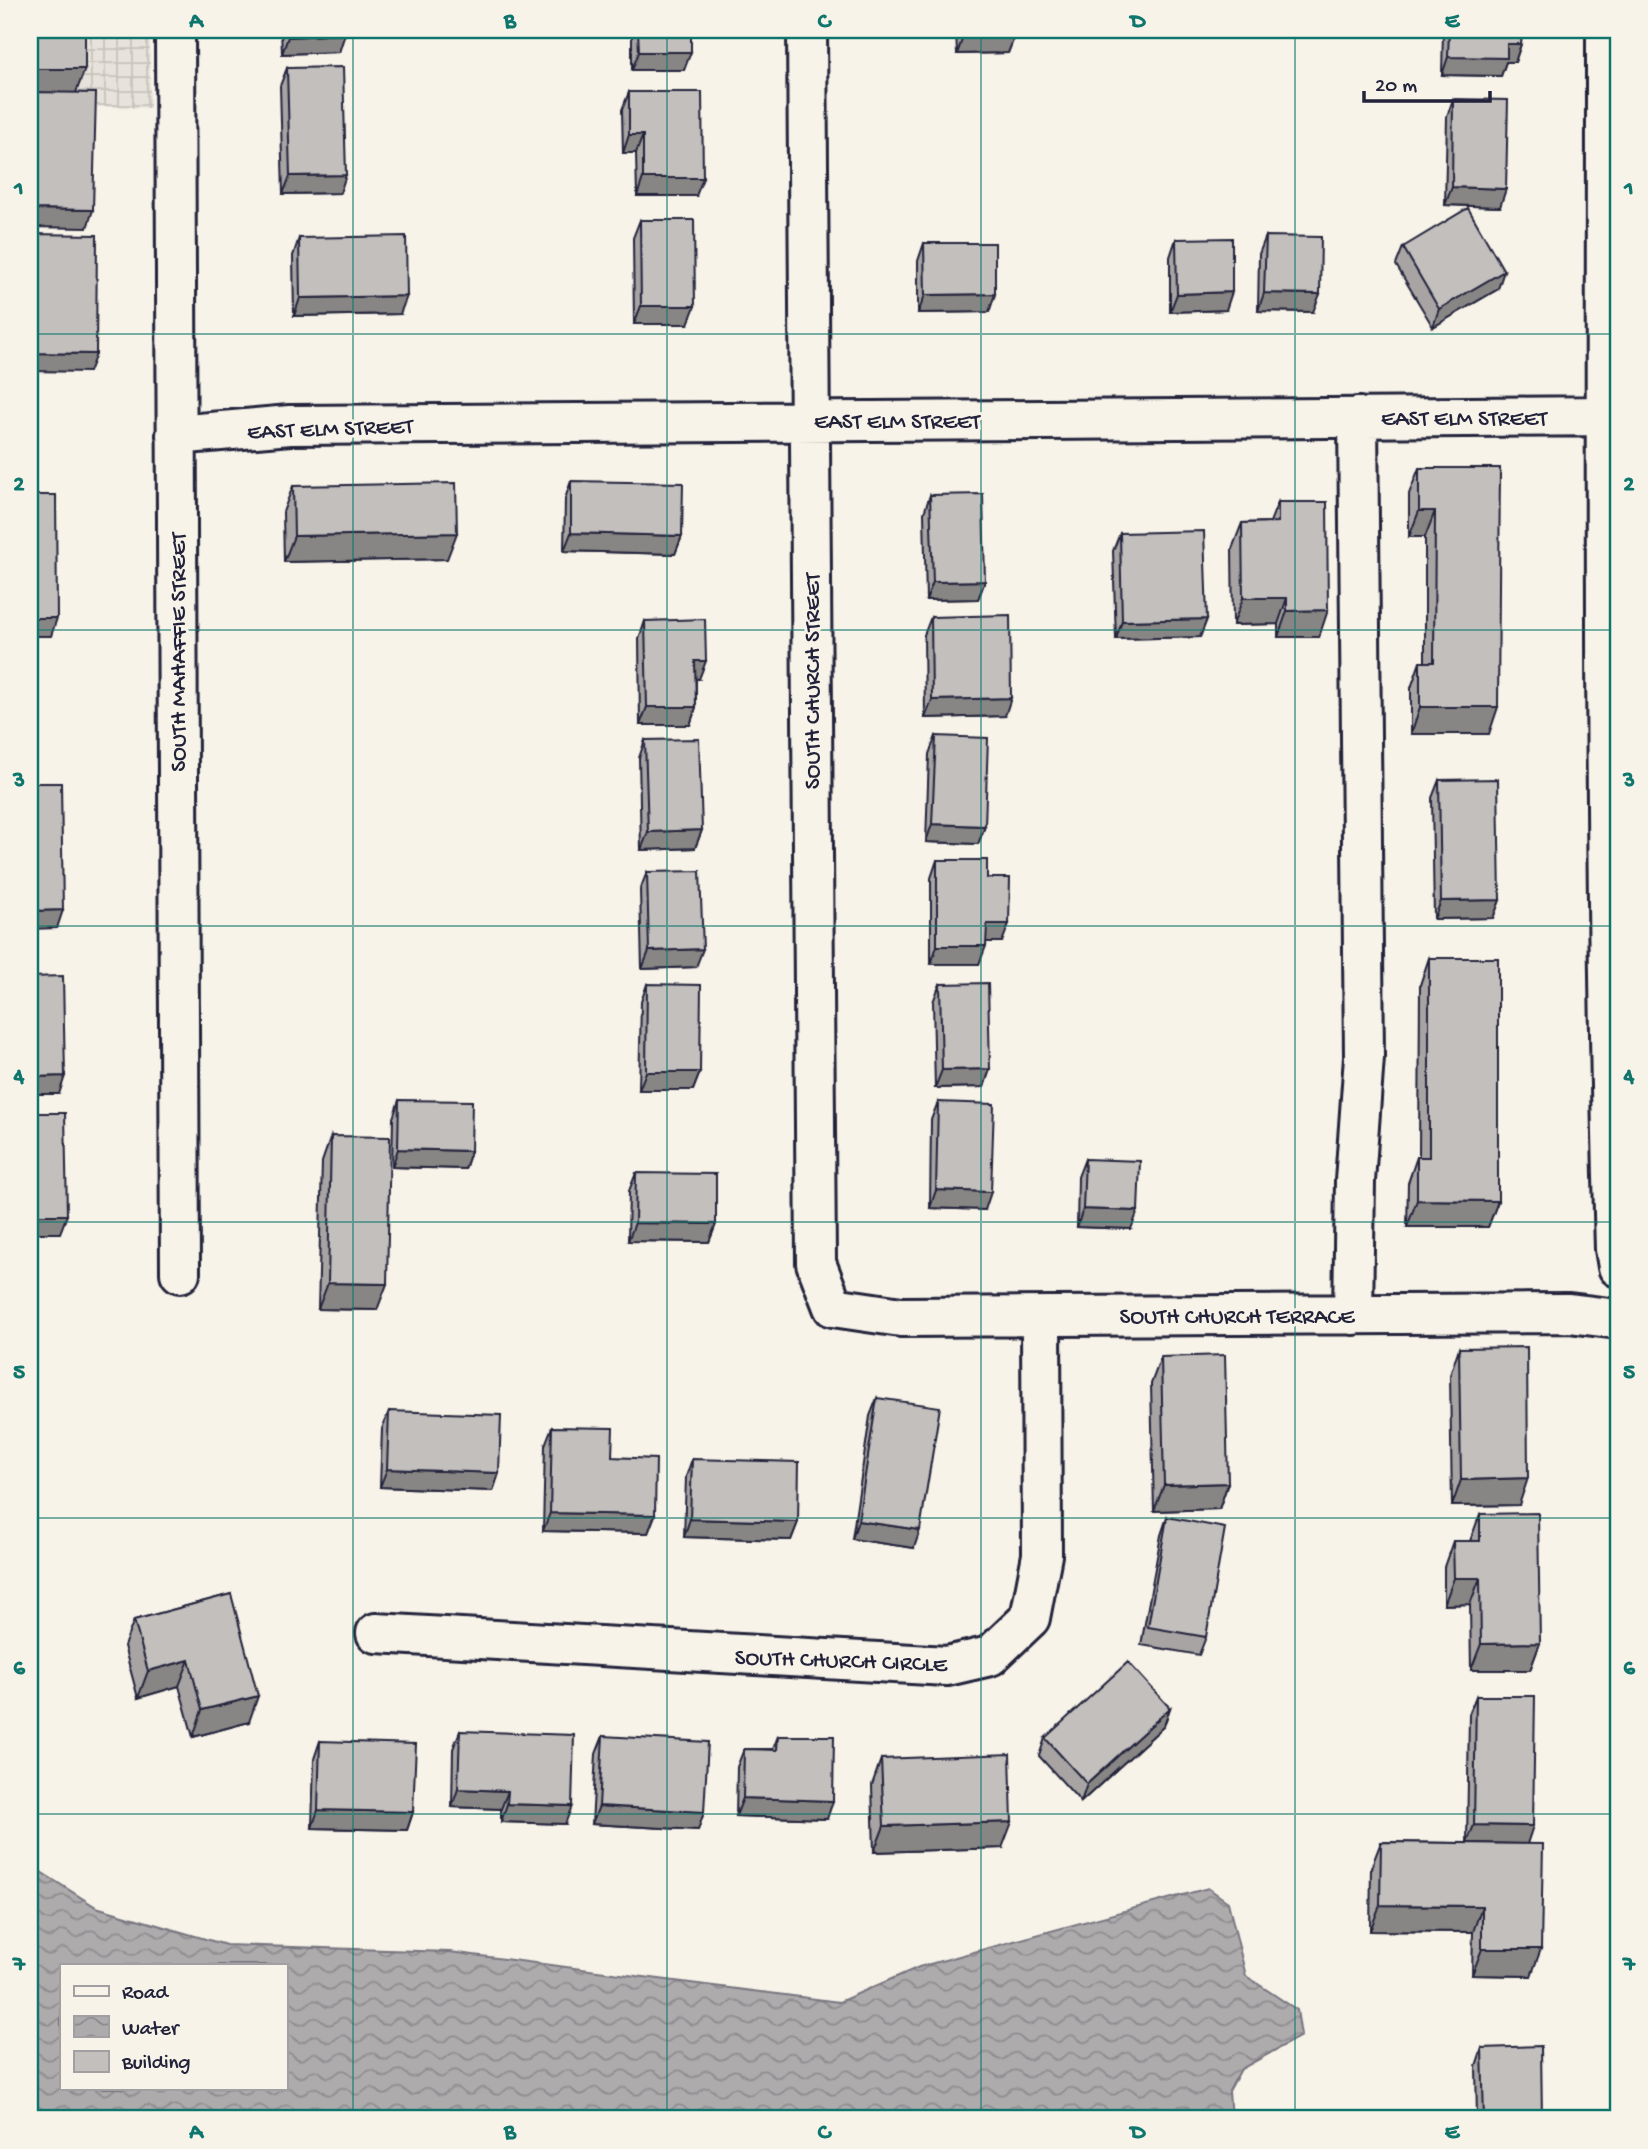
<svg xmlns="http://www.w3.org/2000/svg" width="1648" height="2149" font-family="'Gochi Hand',sans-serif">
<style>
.industrial{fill:url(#industrial-grid)}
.water{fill:url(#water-waves);stroke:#76747f;stroke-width:2;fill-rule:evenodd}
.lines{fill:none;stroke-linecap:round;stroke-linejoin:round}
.minor-casing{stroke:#22223b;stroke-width:44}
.minor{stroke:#f7f3e8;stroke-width:38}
.wall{fill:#a7a4a3;stroke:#22223b;stroke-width:2}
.shaded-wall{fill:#888684;stroke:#22223b;stroke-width:2}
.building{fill:#c2bfbd;stroke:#22223b;stroke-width:2}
.grid{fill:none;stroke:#0f766e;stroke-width:2;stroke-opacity:0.55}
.labels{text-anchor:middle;stroke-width:6;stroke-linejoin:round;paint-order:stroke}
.street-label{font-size:23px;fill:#22223b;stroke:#f7f3e8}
.neatline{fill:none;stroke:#0f766e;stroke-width:2.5}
.grid-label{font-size:23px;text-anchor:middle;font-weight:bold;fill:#0f766e}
</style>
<defs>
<pattern id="industrial-grid" width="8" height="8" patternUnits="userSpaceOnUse" patternTransform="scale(1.75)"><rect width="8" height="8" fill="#e7e3db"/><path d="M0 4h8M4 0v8" fill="none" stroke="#c6c2bd"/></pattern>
<pattern id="water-waves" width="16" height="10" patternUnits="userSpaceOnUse" patternTransform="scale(1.75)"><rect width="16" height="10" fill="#aeabad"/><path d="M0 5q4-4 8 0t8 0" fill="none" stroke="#8d8b8e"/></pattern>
</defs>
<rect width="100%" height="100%" fill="#f7f3e8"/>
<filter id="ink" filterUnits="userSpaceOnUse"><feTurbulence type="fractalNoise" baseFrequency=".0143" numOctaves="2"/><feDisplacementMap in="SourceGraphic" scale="14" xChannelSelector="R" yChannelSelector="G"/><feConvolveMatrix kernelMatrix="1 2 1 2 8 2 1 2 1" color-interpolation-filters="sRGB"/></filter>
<g filter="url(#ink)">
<!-- industrial -->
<path class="industrial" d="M 30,30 L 150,30 L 150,108 L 30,105 Z"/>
<!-- water -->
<path class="water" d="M 30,1865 L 96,1907 L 226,1945 L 450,1952 L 839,2002 L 919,1967 L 1208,1888 L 1228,1902 L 1246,1976 L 1297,2010 L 1301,2036 L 1241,2069 L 1229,2091 L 1231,2119 L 30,2119 ZM 61,1965 L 285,1965 L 285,2088 L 61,2088 Z"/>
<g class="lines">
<defs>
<path id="minor" d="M 175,30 L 180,1273
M 807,30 L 816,1263 L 833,1307 L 901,1317 L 1569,1313 L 1618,1319
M 1606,30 C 1606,436 1603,843 1615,1249 L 1618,1267
M 176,435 L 290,425 L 1618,416
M 1353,1315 L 1355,1181 L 1364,1057 L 1358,417
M 376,1633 L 947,1666 L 990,1656 L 1030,1618 L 1042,1555 L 1041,1317"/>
</defs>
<!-- minor casing -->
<use href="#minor" class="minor-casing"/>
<!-- minor -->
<use href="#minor" class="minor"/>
</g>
<!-- wall -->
<path class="wall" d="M 281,30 L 345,30 L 339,52 L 282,54 Z
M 632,30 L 691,30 L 684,70 L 632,70 Z
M 956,30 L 1015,30 L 1015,35 L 1008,53 L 957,54 Z
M 1443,30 L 1522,30 L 1521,44 L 1515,62 L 1506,62 L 1501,76 L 1442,75 Z
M 287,68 L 340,193 L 283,194 L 280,86 Z
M 629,92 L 696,196 L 637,196 L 636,153 L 623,153 L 622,110 Z
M 1453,99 L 1500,207 L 1445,205 L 1447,117 Z
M 640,220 L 688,324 L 634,324 L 633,238 Z
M 1266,236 L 1313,312 L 1258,311 L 1259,254 Z
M 299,238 L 400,314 L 294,316 L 293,256 Z
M 1176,239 L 1226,310 L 1170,312 L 1170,257 Z
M 924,243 L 995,294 L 989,312 L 918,313 L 918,261 Z
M 1403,247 L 1498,289 L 1433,327 L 1396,265 Z
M 1419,468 L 1500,468 L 1489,734 L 1411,734 L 1411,688 L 1420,662 L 1425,662 L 1425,537 L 1409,537 L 1409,494 Z
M 571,481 L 682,536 L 675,554 L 564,551 L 565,499 Z
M 293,486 L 447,559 L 284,562 L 283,512 Z
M 930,495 L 985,581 L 978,599 L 926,600 L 924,513 Z
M 1278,502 L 1319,637 L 1278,637 L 1278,624 L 1233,625 L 1232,549 L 1242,523 L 1270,522 Z
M 1120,533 L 1207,619 L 1200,637 L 1116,639 L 1113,551 Z
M 931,617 L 1005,716 L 925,718 L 924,635 Z
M 645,621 L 699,679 L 696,679 L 696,707 L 690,725 L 640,725 L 639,639 Z
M 936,736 L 985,826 L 978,844 L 926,842 L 929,754 Z
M 645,740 L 702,830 L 695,848 L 641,850 L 639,758 Z
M 1439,780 L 1500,900 L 1493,918 L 1434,919 L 1432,798 Z
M 937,860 L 987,878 L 1002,942 L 986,942 L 979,964 L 931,964 L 931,878 Z
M 647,872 L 696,967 L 642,969 L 640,890 Z
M 1429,958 L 1498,1201 L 1488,1227 L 1407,1227 L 1408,1183 L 1417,1157 L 1419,1157 L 1420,985 Z
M 647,984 L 700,1072 L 693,1090 L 639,1090 L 641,1002 Z
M 940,984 L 990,1069 L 984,1087 L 935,1088 L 933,1002 Z
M 399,1100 L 471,1151 L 465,1169 L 392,1167 L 393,1118 Z
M 938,1102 L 985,1210 L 930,1208 L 931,1120 Z
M 331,1136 L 377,1310 L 318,1309 L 322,1162 Z
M 1085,1159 L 1131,1229 L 1077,1227 L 1078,1177 Z
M 636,1173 L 716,1224 L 709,1242 L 628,1241 L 629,1191 Z
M 1459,1348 L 1519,1505 L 1452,1506 L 1450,1375 Z
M 1161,1357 L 1228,1483 L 1219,1509 L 1154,1511 L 1151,1384 Z
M 877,1398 L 914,1548 L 852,1539 L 870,1416 Z
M 389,1411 L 499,1473 L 493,1491 L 380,1487 L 382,1429 Z
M 552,1427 L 612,1457 L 655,1515 L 648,1533 L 543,1531 L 545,1445 Z
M 692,1459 L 798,1522 L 791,1540 L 684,1537 L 686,1477 Z
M 1480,1514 L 1540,1643 L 1530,1670 L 1471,1670 L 1470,1604 L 1444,1605 L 1444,1567 L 1453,1541 L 1470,1541 Z
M 1167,1517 L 1206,1637 L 1199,1655 L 1141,1645 L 1161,1535 Z
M 231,1594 L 249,1722 L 193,1737 L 179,1686 L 138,1698 L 124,1646 L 134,1620 Z
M 1476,1696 L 1527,1844 L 1531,1976 L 1472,1975 L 1473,1932 L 1370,1931 L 1371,1868 L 1381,1842 L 1467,1843 L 1469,1714 Z
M 1170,1708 L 1164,1726 L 1081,1802 L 1039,1756 L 1045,1738 Z
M 460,1731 L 565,1824 L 501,1822 L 501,1809 L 452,1807 L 453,1749 Z
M 603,1736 L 704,1812 L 698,1830 L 592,1824 L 596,1754 Z
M 778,1736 L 827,1819 L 736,1816 L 737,1767 L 744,1749 L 773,1749 Z
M 320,1741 L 413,1812 L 407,1830 L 312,1828 L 314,1759 Z
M 881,1759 L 1002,1848 L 874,1852 L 872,1785 Z
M 1482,2048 L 1542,2119 L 1477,2119 L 1476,2066 Z"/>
<!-- shaded-wall -->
<path class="shaded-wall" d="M 345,34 L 339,52 L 282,54 L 288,37 Z
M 1015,35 L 1008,53 L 957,54 L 963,37 Z
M 1507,44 L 1521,44 L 1515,62 L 1506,62 L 1501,76 L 1442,75 L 1448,57 Z
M 639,52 L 691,52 L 684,70 L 632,70 Z
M 30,69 L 85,69 L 75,95 L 30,96 Z
M 629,135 L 643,135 L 636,153 L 623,153 Z
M 346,175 L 340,193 L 283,194 L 290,176 Z
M 643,178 L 703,178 L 696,196 L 637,196 Z
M 1452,187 L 1506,189 L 1500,207 L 1445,205 Z
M 30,209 L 93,210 L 87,228 L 30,227 Z
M 1504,271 L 1498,289 L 1433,327 L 1439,309 Z
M 1232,292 L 1226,310 L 1170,312 L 1177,294 Z
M 1264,293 L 1320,294 L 1313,312 L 1258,311 Z
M 995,294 L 989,312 L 918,313 L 925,295 Z
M 407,296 L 400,314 L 294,316 L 300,298 Z
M 641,306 L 695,306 L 688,324 L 634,324 Z
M 30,353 L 96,354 L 89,372 L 30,371 Z
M 1419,511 L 1435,511 L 1425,537 L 1409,537 Z
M 457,533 L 447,559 L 284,562 L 294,536 Z
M 571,533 L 682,536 L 675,554 L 564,551 Z
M 985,581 L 978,599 L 926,600 L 933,582 Z
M 1243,598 L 1287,598 L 1278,624 L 1233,625 Z
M 1328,610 L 1319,637 L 1278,637 L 1287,611 Z
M 30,618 L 57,618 L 51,636 L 30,636 Z
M 1207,619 L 1200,637 L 1116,639 L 1122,621 Z
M 695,661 L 706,661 L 699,679 L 689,679 Z
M 1011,698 L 1005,716 L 925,718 L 932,700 Z
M 647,707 L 696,707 L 690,725 L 640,725 Z
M 1420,707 L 1498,707 L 1489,734 L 1411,734 Z
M 932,824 L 985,826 L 978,844 L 926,842 Z
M 702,830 L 695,848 L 641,850 L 648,832 Z
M 1500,900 L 1493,918 L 1434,919 L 1441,901 Z
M 63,910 L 57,928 L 30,929 L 30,911 Z
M 987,924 L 1009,924 L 1002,942 L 980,942 Z
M 937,946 L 986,946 L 979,964 L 931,964 Z
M 703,949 L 696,967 L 642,969 L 649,951 Z
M 990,1069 L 984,1087 L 935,1088 L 942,1070 Z
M 646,1072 L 700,1072 L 693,1090 L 639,1090 Z
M 65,1076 L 59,1094 L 30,1094 L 30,1077 Z
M 398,1149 L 471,1151 L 465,1169 L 392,1167 Z
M 936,1190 L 991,1192 L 985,1210 L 930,1208 Z
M 1417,1200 L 1498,1201 L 1488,1227 L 1407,1227 Z
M 1083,1209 L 1138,1211 L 1131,1229 L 1077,1227 Z
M 30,1215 L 67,1215 L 60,1233 L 30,1233 Z
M 635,1223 L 716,1224 L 709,1242 L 628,1241 Z
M 328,1283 L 387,1284 L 377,1310 L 318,1309 Z
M 387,1469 L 499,1473 L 493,1491 L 380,1487 Z
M 1528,1478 L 1519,1505 L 1452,1506 L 1461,1480 Z
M 1228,1483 L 1219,1509 L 1154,1511 L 1164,1485 Z
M 550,1513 L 655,1515 L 648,1533 L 543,1531 Z
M 690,1519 L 798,1522 L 791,1540 L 684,1537 Z
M 858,1521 L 920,1530 L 914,1548 L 852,1539 Z
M 1454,1578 L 1480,1578 L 1470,1604 L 1444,1605 Z
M 1540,1643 L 1530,1670 L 1471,1670 L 1481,1644 Z
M 189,1660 L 179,1686 L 138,1698 L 148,1671 Z
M 258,1696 L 249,1722 L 193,1737 L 202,1710 Z
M 1170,1708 L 1164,1726 L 1081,1802 L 1087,1784 Z
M 458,1789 L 508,1791 L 501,1809 L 452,1807 Z
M 743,1798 L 833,1801 L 827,1819 L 736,1816 Z
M 507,1804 L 572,1806 L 565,1824 L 501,1822 Z
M 599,1806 L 704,1812 L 698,1830 L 592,1824 Z
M 318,1810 L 413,1812 L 407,1830 L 312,1828 Z
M 1012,1822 L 1002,1848 L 874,1852 L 884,1826 Z
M 1474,1825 L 1533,1826 L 1527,1844 L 1467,1843 Z
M 1380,1905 L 1482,1906 L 1473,1932 L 1370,1931 Z
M 1482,1949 L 1541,1949 L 1531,1976 L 1472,1975 Z"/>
<!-- building -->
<path class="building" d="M 30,30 L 85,30 L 85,69 L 30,69 Z
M 288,30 L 345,30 L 345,34 L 288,37 Z
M 638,30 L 691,30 L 691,52 L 639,52 Z
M 963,30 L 1015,30 L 1015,35 L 963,37 Z
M 1449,30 L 1522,30 L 1521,44 L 1507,44 L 1507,58 L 1448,57 Z
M 343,67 L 346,175 L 290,176 L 287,68 Z
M 30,92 L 96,93 L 93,210 L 30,209 Z
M 629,92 L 702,92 L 703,178 L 643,178 L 643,135 L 629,135 Z
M 1453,99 L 1508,100 L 1506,189 L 1452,187 Z
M 1468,208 L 1504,271 L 1439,309 L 1403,247 Z
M 640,220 L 694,220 L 695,306 L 641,306 Z
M 31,234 L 97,235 L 96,354 L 30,353 Z
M 406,236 L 407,296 L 300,298 L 299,238 Z
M 1266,236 L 1321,237 L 1320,294 L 1264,293 Z
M 1232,238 L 1232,292 L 1177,294 L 1176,239 Z
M 924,243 L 995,243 L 995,294 L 925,295 Z
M 1419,468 L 1500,468 L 1498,707 L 1420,707 L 1420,662 L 1434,662 L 1435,511 L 1419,511 Z
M 571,481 L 683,483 L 682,536 L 571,533 Z
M 456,483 L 457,533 L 294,536 L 293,486 Z
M 983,494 L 985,581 L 933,582 L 930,495 Z
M 30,495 L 56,495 L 57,618 L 30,618 Z
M 1278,502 L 1327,502 L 1328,610 L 1287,611 L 1287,598 L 1243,598 L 1242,523 L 1278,522 Z
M 1204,531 L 1207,619 L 1122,621 L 1120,533 Z
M 1010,615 L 1011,698 L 932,700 L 931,617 Z
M 705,619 L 706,661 L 695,661 L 696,707 L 647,707 L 645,621 Z
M 936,736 L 988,738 L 985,826 L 932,824 Z
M 699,739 L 702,830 L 648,832 L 645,740 Z
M 1498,779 L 1500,900 L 1441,901 L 1439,780 Z
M 30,783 L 61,783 L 63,910 L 30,911 Z
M 937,860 L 987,860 L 987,878 L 1010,878 L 1009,924 L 987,924 L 986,946 L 937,946 Z
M 700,871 L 703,949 L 649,951 L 647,872 Z
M 1429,958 L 1498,958 L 1498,1201 L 1417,1200 L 1417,1157 L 1429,1157 Z
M 63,976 L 65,1076 L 30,1077 L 30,977 Z
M 988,983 L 990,1069 L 942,1070 L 940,984 Z
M 647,984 L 701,985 L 700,1072 L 646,1072 Z
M 399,1100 L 472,1101 L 471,1151 L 398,1149 Z
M 938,1102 L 994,1104 L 991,1192 L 936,1190 Z
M 30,1113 L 65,1113 L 67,1215 L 30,1215 Z
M 331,1136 L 390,1137 L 387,1284 L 328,1283 Z
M 1085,1159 L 1140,1161 L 1138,1211 L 1083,1209 Z
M 636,1173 L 716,1174 L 716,1224 L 635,1223 Z
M 1527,1347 L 1528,1478 L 1461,1480 L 1459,1348 Z
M 1225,1355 L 1228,1483 L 1164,1485 L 1161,1357 Z
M 877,1398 L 940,1407 L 920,1530 L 858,1521 Z
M 389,1411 L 501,1415 L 499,1473 L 387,1469 Z
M 552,1427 L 613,1428 L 612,1457 L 656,1459 L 655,1515 L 550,1513 Z
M 692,1459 L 799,1462 L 798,1522 L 690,1519 Z
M 1538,1513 L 1540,1643 L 1481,1644 L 1480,1578 L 1454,1578 L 1453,1541 L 1480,1541 L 1480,1514 Z
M 1167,1517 L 1225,1528 L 1206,1637 L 1148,1627 Z
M 231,1594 L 258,1696 L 202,1710 L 189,1660 L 148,1671 L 134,1620 Z
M 1128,1662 L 1170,1708 L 1087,1784 L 1045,1738 Z
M 1476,1696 L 1535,1696 L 1533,1826 L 1474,1825 Z
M 460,1731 L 574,1735 L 572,1806 L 507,1804 L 508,1791 L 458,1789 Z
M 603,1736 L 708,1742 L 704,1812 L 599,1806 Z
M 778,1736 L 834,1736 L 833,1801 L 743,1798 L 744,1749 L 777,1750 Z
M 320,1741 L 416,1744 L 413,1812 L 318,1810 Z
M 1010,1754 L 1012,1822 L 884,1826 L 881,1759 Z
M 1381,1842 L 1543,1844 L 1541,1949 L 1482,1949 L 1482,1906 L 1380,1905 Z
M 1541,2046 L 1542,2119 L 1484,2119 L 1482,2048 Z"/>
</g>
<!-- grid -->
<path class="grid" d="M 353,30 L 353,2119M 667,30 L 667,2119M 981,30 L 981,2119M 1295,30 L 1295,2119M 30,334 L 1618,334M 30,630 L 1618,630M 30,926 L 1618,926M 30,1222 L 1618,1222M 30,1518 L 1618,1518M 30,1814 L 1618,1814"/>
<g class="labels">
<!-- street labels -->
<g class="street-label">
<text x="1464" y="425">EAST ELM STREET</text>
<text x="897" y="428">EAST ELM STREET</text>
<text transform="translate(330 427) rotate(-2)" y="8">EAST ELM STREET</text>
<text transform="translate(177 652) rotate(-90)" y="8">SOUTH MAHAFFIE STREET</text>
<text transform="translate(811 681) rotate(-90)" y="8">SOUTH CHURCH STREET</text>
<text x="1237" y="1323">SOUTH CHURCH TERRACE</text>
<text transform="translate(841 1659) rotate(2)" y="8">SOUTH CHURCH CIRCLE</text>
</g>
</g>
<!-- margin -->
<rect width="1648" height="2149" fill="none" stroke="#f7f3e8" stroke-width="77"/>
<!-- legend -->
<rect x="60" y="1964" width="228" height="126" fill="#f7f3e8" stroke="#a29fa3" stroke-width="2"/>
<rect x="74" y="1986" width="35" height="10" fill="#f7f3e8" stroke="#a29fa3" stroke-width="2"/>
<text x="122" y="1998" font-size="21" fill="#22223b">Road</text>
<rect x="74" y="2016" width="35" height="21" fill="url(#water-waves)" stroke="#a29fa3" stroke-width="2"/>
<text x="122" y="2034" font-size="21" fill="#22223b">Water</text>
<rect x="74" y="2051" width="35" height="21" fill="#c2bfbd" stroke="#a29fa3" stroke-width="2"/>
<text x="122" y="2068" font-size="21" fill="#22223b">Building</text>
<!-- scale -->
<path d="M1364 91v10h126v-10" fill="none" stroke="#22223b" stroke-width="3.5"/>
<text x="1375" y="91" font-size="21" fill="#22223b" stroke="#f7f3e8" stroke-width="5" paint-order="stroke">20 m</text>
<rect x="38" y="38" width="1572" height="2072" class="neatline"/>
<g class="grid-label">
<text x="196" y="27">A</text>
<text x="510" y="27">B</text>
<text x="824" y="27">C</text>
<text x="1138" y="27">D</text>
<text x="1452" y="27">E</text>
<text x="19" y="194">1</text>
<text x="1629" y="194">1</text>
<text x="19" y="490">2</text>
<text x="1629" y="490">2</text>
<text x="19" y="786">3</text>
<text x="1629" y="786">3</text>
<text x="19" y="1082">4</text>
<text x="1629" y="1082">4</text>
<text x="19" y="1378">5</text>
<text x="1629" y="1378">5</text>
<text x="19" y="1674">6</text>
<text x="1629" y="1674">6</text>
<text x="19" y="1970">7</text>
<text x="1629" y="1970">7</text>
<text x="196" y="2138">A</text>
<text x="510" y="2138">B</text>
<text x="824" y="2138">C</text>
<text x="1138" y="2138">D</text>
<text x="1452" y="2138">E</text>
</g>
</svg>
